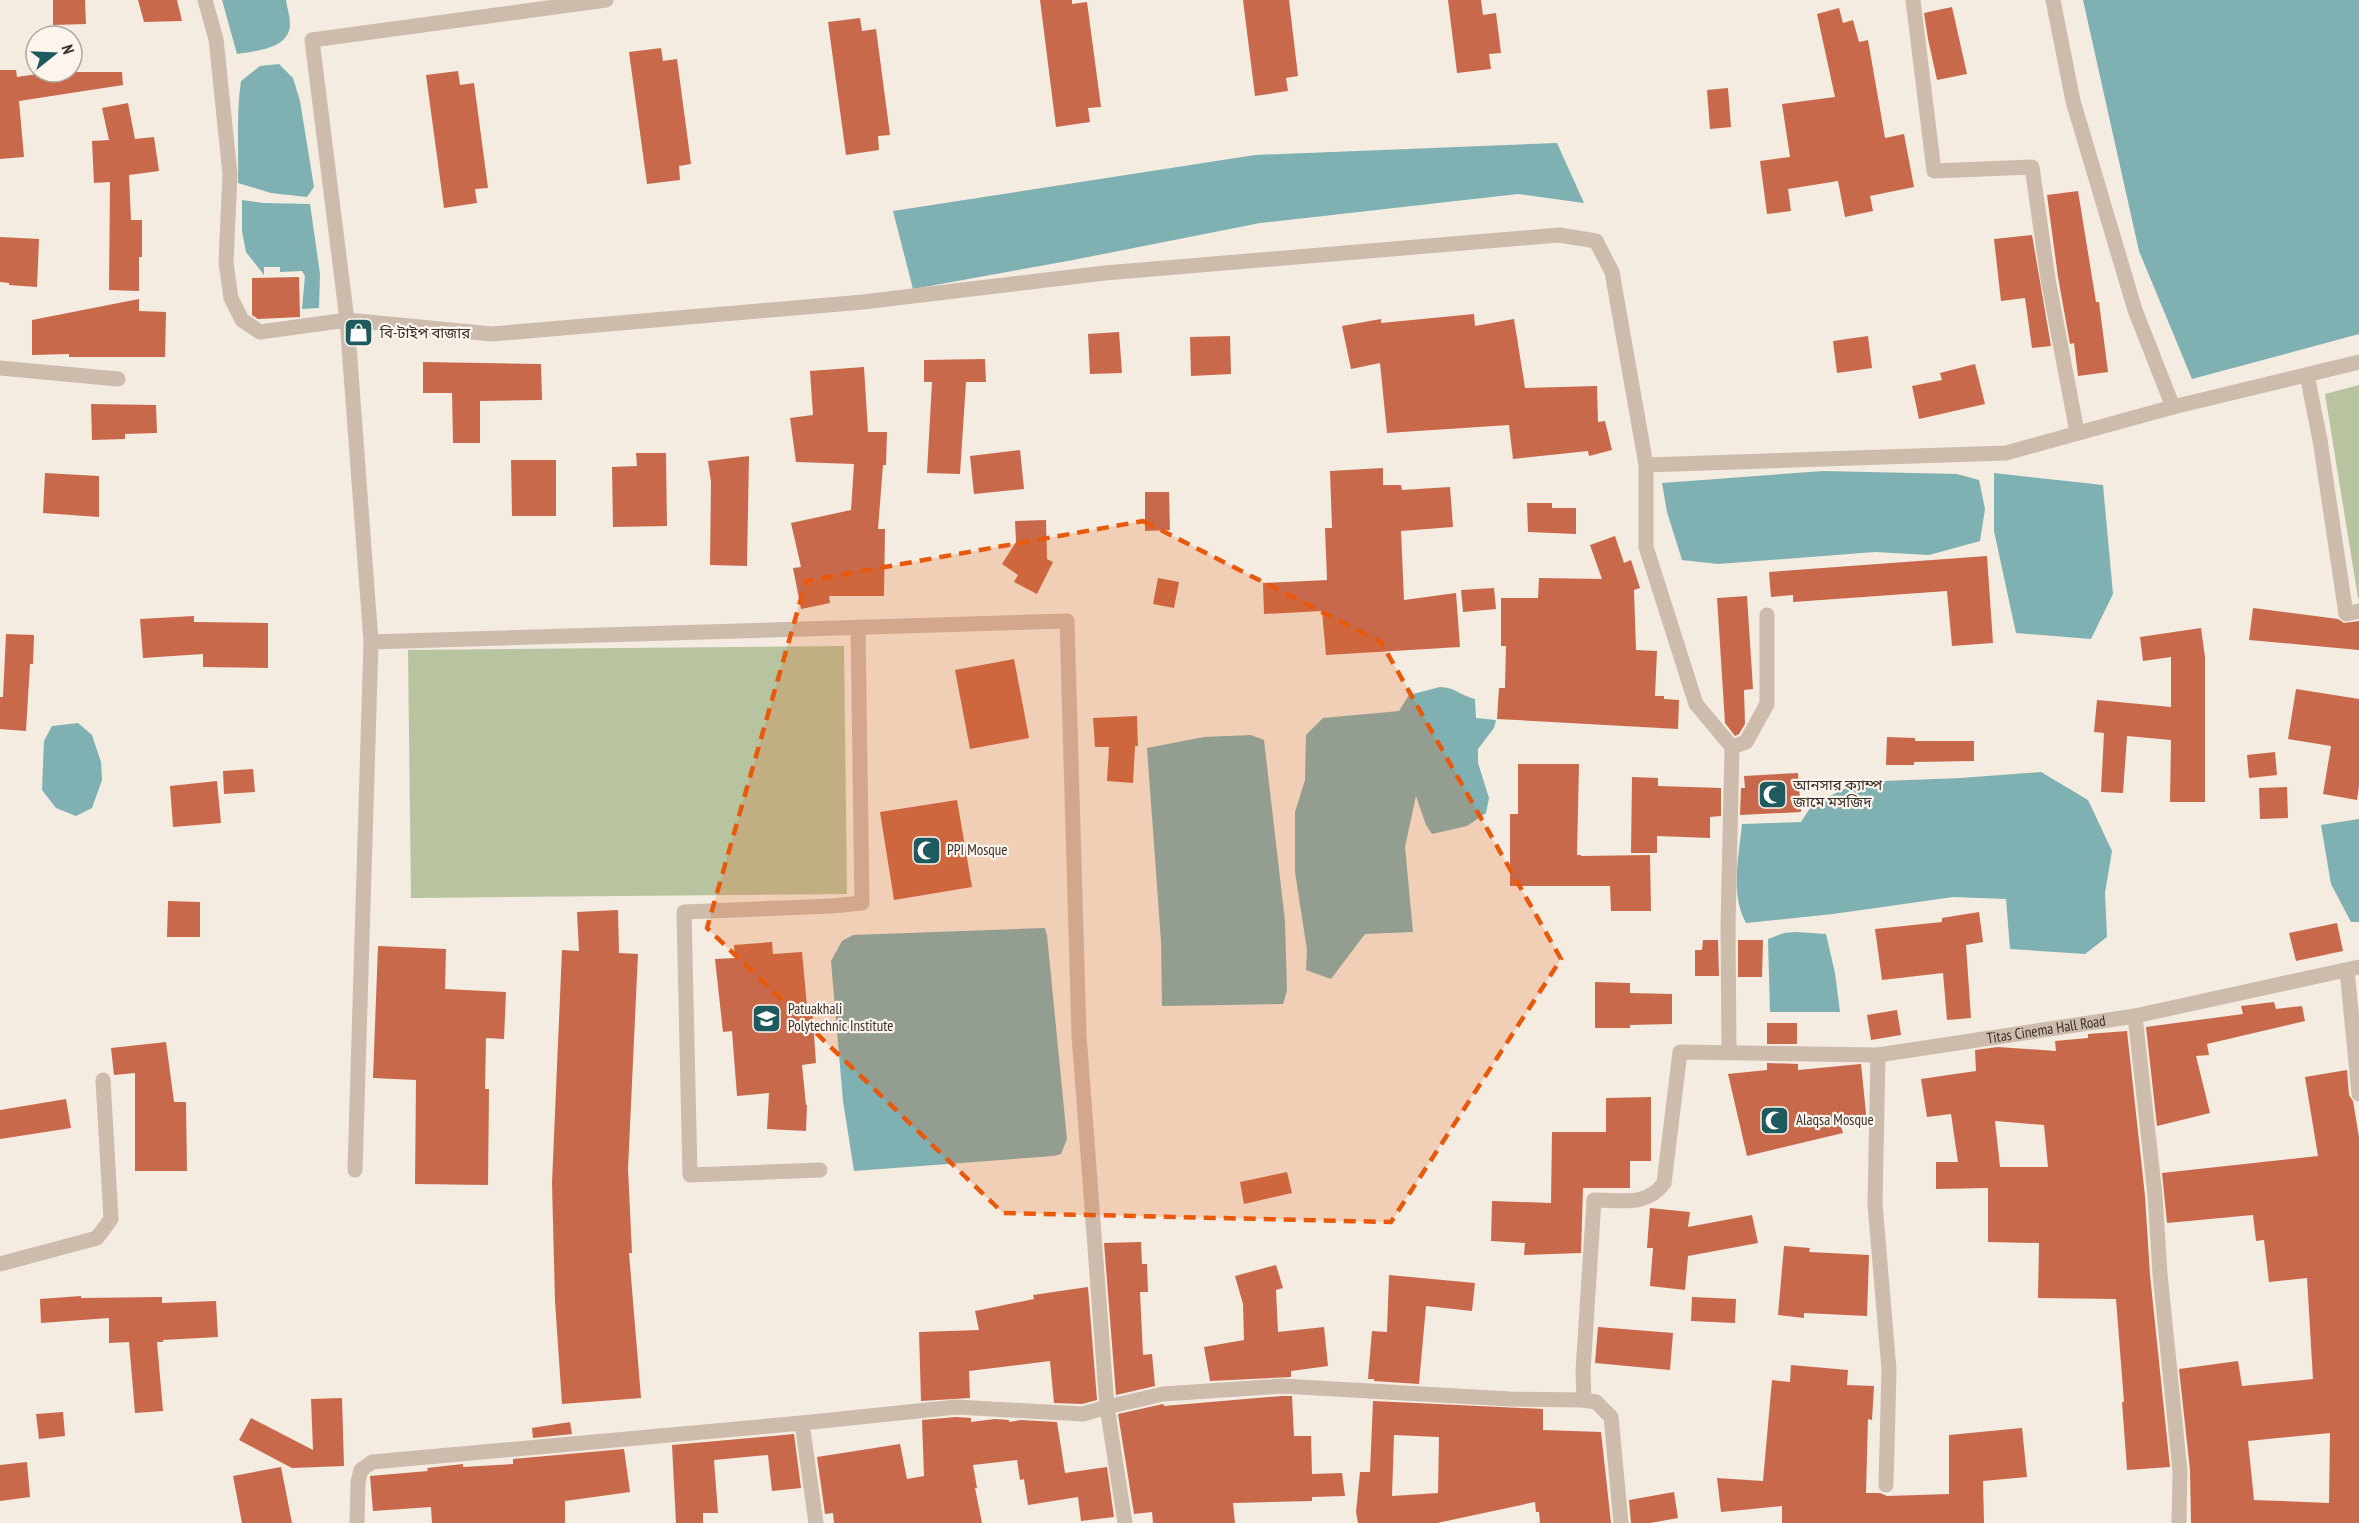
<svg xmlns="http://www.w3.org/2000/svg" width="2359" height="1523" font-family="'PT Sans Narrow','Noto Sans Bengali',sans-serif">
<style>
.green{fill:#b8c4a0}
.water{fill:#7fb0b2}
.building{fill:#c8694b;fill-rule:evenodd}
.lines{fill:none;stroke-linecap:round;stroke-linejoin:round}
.minor{stroke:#cdbbac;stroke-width:15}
.marked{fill:#e8590c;fill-opacity:0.2;stroke:#e8590c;stroke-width:4.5;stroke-dasharray:12 8;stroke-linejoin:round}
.labels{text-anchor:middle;stroke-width:4.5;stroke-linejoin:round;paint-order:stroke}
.poi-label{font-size:15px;fill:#3b302b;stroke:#fbf5ee;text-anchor:start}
.street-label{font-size:15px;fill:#3b302b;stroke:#fbf5ee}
</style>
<rect width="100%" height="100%" fill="#f4ebe1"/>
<!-- green -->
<path class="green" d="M 2359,385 L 2359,598 L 2358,598 L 2325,394 Z
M 844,646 L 847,894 L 411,898 L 408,650 Z"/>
<!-- water -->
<path class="water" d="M 222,0 L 286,0 C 287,8 290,16 290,24 C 290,49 255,51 237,54 Z
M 2083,0 L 2359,0 L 2359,334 L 2192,379 L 2139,251 Z
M 279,64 L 293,78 L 300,101 L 314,187 L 307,197 L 271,193 L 238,183 C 239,149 236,115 241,81 L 260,66 Z
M 1557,143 L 1584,203 L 1518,194 L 1260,223 L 1073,260 L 913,289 L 893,211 L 1255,155 Z
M 242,200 L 264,203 L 310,204 L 320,274 L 319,308 L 302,309 L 305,276 L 302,271 L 280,272 L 280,267 L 264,267 L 264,275 L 246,252 L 242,231 Z
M 1823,471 L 1957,474 L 1979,480 L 1985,509 L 1980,541 L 1929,555 L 1875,552 L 1718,564 L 1682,560 L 1667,512 L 1662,483 Z
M 1994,473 L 2103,485 L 2113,594 L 2091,639 L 2016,633 L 1994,531 Z
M 1440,687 C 1455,687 1461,696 1475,699 L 1476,718 L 1496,720 L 1494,728 L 1478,749 L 1478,763 L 1489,798 L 1486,813 L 1467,826 L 1432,834 L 1426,825 L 1416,796 L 1405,847 L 1413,932 L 1365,934 L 1331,979 L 1306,970 L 1307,950 L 1295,872 L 1295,812 L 1305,780 L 1306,735 L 1323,718 L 1399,711 L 1409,695 Z
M 78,723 L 92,735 L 101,762 L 102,780 L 92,808 L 76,816 L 56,808 L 42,790 L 44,741 L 52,726 Z
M 1251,735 L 1264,740 L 1285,921 L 1287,991 L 1283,1004 L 1162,1006 L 1161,941 L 1147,748 L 1204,737 Z
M 2041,772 L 2088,800 L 2112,851 L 2105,893 L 2107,937 L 2085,954 L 2010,949 L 2006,899 L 1953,897 L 1833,914 L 1746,923 C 1730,894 1739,856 1742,824 L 1801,822 L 1812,805 L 1858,782 L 1961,778 Z
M 2359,819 L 2359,922 L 2351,922 L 2331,884 L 2321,825 Z
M 1045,928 L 1047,935 L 1067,1139 L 1061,1154 L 1054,1156 L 854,1171 L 843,1101 L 831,961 L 842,941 L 853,935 Z
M 1796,932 L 1826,934 L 1835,973 L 1840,1012 L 1770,1012 L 1768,939 L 1784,933 Z"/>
<!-- building -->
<path class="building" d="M 53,0 L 85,0 L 86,24 L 53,25 Z
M 138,0 L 177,0 L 182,21 L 144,22 Z
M 1040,0 L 1072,0 L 1072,4 L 1087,2 L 1101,107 L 1088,108 L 1090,122 L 1056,127 Z
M 1243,0 L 1289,0 L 1298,76 L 1286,78 L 1288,91 L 1255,96 Z
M 1448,0 L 1481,0 L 1483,15 L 1496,13 L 1501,53 L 1489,54 L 1491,69 L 1457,73 Z
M 1952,7 L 1967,74 L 1937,80 L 1928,39 L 1924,13 Z
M 1839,8 L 1843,23 L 1853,20 L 1859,42 L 1868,40 L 1885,138 L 1904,134 L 1914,187 L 1870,196 L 1873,211 L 1845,217 L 1838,181 L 1788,189 L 1791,211 L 1767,214 L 1760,161 L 1790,157 L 1782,104 L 1835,97 L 1817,14 Z
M 860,18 L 862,31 L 876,29 L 890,135 L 878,136 L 879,150 L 846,155 L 828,22 Z
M 661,48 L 663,61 L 677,59 L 691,164 L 679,166 L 680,180 L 647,184 L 629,52 Z
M 0,70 L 16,70 L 17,77 L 51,72 L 122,72 L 123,85 L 19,101 L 24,157 L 0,159 Z
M 458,71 L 460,85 L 474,83 L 488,188 L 475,189 L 477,203 L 444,208 L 426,75 Z
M 1728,88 L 1731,127 L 1710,129 L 1707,90 Z
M 128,103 L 135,139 L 154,137 L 159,171 L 129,175 L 131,220 L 142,220 L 142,257 L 139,257 L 139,291 L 109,290 L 110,182 L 94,183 L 92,141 L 109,140 L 102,108 Z
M 2078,191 L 2096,302 L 2099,302 L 2108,372 L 2078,376 L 2074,343 L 2070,344 L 2058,277 L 2047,195 Z
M 2032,235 L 2051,346 L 2032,348 L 2025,298 L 2001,301 L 1994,239 Z
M 0,237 L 39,239 L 37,287 L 9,285 L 9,283 L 0,282 Z
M 299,277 L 300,317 L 258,319 L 252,315 L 252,278 Z
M 139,299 L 139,311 L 166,312 L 165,357 L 69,357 L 69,354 L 32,355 L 32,320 Z
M 1474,314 L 1475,326 L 1514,319 L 1525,388 L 1597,386 L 1598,422 L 1605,421 L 1612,450 L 1589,456 L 1588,451 L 1513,459 L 1509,425 L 1387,433 L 1380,363 L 1351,369 L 1342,326 L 1381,319 L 1381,323 Z
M 1119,332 L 1122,373 L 1090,374 L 1088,334 Z
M 1230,336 L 1231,374 L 1191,376 L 1190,337 Z
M 1868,336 L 1872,368 L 1837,373 L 1833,341 Z
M 985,359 L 986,382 L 966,382 L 960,474 L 927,473 L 932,382 L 924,382 L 924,360 Z
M 423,362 L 541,364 L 542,400 L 480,401 L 480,443 L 453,443 L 452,393 L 423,393 Z
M 1975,364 L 1985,404 L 1919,419 L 1912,386 L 1942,380 L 1940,373 Z
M 864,367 L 868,432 L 887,432 L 886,465 L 883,465 L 878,529 L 885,529 L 884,596 L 829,596 L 830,603 L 801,609 L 793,568 L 801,567 L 791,523 L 851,510 L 854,464 L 796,462 L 790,418 L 813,415 L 810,371 Z
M 91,404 L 156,405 L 157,433 L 125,434 L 125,439 L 92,440 Z
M 1020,450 L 1024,489 L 974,494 L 970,456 Z
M 636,453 L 666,453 L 667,526 L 613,527 L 612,467 L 637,466 Z
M 749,456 L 747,566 L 710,565 L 711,482 L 708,461 Z
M 511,460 L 556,460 L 556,516 L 512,516 Z
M 1383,468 L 1383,485 L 1401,485 L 1402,490 L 1450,487 L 1453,527 L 1401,531 L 1404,600 L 1456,593 L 1460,647 L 1326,655 L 1322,611 L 1264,614 L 1263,583 L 1327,580 L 1325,528 L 1332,528 L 1330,471 Z
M 45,473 L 99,476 L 99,517 L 43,513 Z
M 1145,492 L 1169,492 L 1170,530 L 1145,531 Z
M 1527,503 L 1552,503 L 1552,508 L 1576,508 L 1576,534 L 1528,532 Z
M 1046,520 L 1047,559 L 1053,562 L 1037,594 L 1014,582 L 1018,575 L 1002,564 L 1016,542 L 1015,521 Z
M 1615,536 L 1624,563 L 1631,560 L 1640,588 L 1634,590 L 1636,650 L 1657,651 L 1655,696 L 1664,696 L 1664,699 L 1679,700 L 1678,729 L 1497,719 L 1499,688 L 1505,688 L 1506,646 L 1501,646 L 1501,598 L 1538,598 L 1539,578 L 1602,579 L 1590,545 Z
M 1987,556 L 1993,643 L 1952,646 L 1947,591 L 1793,602 L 1793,595 L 1771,597 L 1769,572 Z
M 1158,578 L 1179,582 L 1174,608 L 1153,604 Z
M 1494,588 L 1496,609 L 1463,612 L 1461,590 Z
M 1747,596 L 1753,689 L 1744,690 L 1745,724 L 1739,734 L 1735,736 L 1725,723 L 1717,598 Z
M 2253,608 L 2338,619 L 2344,623 L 2359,621 L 2359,650 L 2249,640 Z
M 194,616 L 194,622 L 268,623 L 268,668 L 203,667 L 203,654 L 143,658 L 140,619 Z
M 2201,628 L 2205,657 L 2205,802 L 2170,802 L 2171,740 L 2127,736 L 2123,793 L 2101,792 L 2104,733 L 2094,732 L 2097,700 L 2171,707 L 2171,657 L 2143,661 L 2140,637 Z
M 6,634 L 34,635 L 33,664 L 30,664 L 26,731 L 0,729 L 0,697 L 3,697 Z
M 1014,659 L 1029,738 L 970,749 L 955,670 Z
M 2296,689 L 2359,699 L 2359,786 L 2357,800 L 2323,794 L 2331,746 L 2288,739 Z
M 1137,716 L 1138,746 L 1135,746 L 1133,783 L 1107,781 L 1109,747 L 1095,747 L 1093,718 Z
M 1887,737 L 1915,738 L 1915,741 L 1974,741 L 1974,761 L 1914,762 L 1914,765 L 1886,765 Z
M 2275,752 L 2277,775 L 2249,778 L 2247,755 Z
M 1518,764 L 1579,764 L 1577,855 L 1581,855 L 1581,856 L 1650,855 L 1651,911 L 1611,911 L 1610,886 L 1510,886 L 1510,814 L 1518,814 Z
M 253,769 L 255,792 L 224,794 L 223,771 Z
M 1798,773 L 1801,812 L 1740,815 L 1741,788 L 1745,788 L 1744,776 Z
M 1632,777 L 1658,778 L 1658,786 L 1721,788 L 1721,816 L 1710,817 L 1710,838 L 1657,836 L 1657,853 L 1631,853 Z
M 217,781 L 221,823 L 173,827 L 170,786 Z
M 2287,787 L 2288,818 L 2260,819 L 2259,788 Z
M 957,800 L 972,887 L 894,900 L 880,812 Z
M 168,901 L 200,902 L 200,937 L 167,937 Z
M 618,910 L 619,953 L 638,954 L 628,1169 L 632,1253 L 629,1253 L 641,1398 L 562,1404 L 555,1301 L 552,1183 L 562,950 L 579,951 L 577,912 Z
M 1979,912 L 1983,942 L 1966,945 L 1971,1018 L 1947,1020 L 1943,973 L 1882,980 L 1875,929 L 1942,922 L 1942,918 Z
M 2337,923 L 2343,951 L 2296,961 L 2289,933 Z
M 1703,940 L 1718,940 L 1719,976 L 1695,976 L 1695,950 L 1702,950 Z
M 1738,940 L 1763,940 L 1762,977 L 1738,977 Z
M 772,942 L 773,954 L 802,952 L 807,1006 L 812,1006 L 816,1063 L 802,1065 L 806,1105 L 807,1105 L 806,1131 L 767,1129 L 769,1093 L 737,1096 L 732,1031 L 723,1032 L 715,959 L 735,958 L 734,945 Z
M 378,946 L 446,949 L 445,989 L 506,992 L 504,1039 L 486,1038 L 485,1089 L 489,1089 L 488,1185 L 415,1184 L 416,1080 L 373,1078 Z
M 1595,982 L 1630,983 L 1630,993 L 1672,994 L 1672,1024 L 1630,1025 L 1630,1028 L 1595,1028 Z
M 2274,1002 L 2276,1009 L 2302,1006 L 2305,1021 L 2207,1044 L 2209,1055 L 2196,1056 L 2210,1113 L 2157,1126 L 2146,1027 L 2243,1014 L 2241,1006 Z
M 1897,1010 L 1901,1035 L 1871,1040 L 1867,1015 Z
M 1767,1023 L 1797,1023 L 1797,1044 L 1767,1044 Z
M 2127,1031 L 2145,1196 L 2150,1275 L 2170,1467 L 2127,1470 L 2122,1402 L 2124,1402 L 2116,1299 L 2038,1298 L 2039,1243 L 1988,1242 L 1988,1188 L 1936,1189 L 1936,1162 L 1958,1162 L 1951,1114 L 1927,1117 L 1921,1079 L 1976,1071 L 1975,1050 L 1998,1047 L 2056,1051 L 2055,1041 L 2088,1038 L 2088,1034 ZM 1995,1121 L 2044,1125 L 2048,1167 L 2000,1167 Z
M 166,1042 L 174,1102 L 186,1102 L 187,1171 L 135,1171 L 135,1073 L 114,1075 L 111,1048 Z
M 1767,1063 L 1798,1064 L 1798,1070 L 1861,1064 L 1867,1123 L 1841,1126 L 1843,1133 L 1747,1156 L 1728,1074 L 1767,1070 Z
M 2347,1070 L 2349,1095 L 2353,1101 L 2359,1137 L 2359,1523 L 2191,1523 L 2190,1470 L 2179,1369 L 2238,1361 L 2242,1386 L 2313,1379 L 2307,1278 L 2269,1282 L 2264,1240 L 2256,1241 L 2253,1215 L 2167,1223 L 2162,1173 L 2318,1156 L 2305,1077 ZM 2330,1433 L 2329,1503 L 2254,1500 L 2248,1441 Z
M 1651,1097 L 1651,1161 L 1630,1161 L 1630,1188 L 1583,1188 L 1581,1253 L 1524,1255 L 1525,1243 L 1491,1241 L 1492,1201 L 1551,1203 L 1552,1132 L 1606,1132 L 1606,1098 Z
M 66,1099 L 71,1128 L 0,1139 L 0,1110 Z
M 1287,1172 L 1292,1193 L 1244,1204 L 1240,1182 Z
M 1650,1208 L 1690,1212 L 1688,1227 L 1752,1215 L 1758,1243 L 1688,1256 L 1685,1290 L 1650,1286 L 1653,1248 L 1647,1248 Z
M 1141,1242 L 1142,1264 L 1147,1264 L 1148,1292 L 1140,1292 L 1143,1355 L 1152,1354 L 1155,1386 L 1116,1395 L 1104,1243 Z
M 1784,1246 L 1810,1248 L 1809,1252 L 1869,1255 L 1867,1316 L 1804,1313 L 1804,1318 L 1778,1315 Z
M 1276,1265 L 1283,1288 L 1276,1290 L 1278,1332 L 1324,1327 L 1328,1366 L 1291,1371 L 1291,1377 L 1210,1381 L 1204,1347 L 1244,1340 L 1243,1304 L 1235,1276 Z
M 1389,1275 L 1475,1283 L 1472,1311 L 1426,1306 L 1419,1384 L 1374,1381 L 1374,1379 L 1368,1379 L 1372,1331 L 1387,1332 Z
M 1088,1287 L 1097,1400 L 1082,1404 L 1054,1403 L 1050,1361 L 969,1371 L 970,1398 L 921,1401 L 919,1332 L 979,1330 L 975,1311 L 1034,1299 L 1033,1295 Z
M 81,1296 L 81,1298 L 162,1297 L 162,1303 L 216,1301 L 218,1337 L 163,1340 L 163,1342 L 157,1342 L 163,1411 L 135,1413 L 129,1342 L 109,1343 L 109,1318 L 41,1323 L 40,1299 Z
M 1692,1297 L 1736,1299 L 1735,1323 L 1691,1321 Z
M 1598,1327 L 1673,1333 L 1670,1370 L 1595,1363 Z
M 1791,1365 L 1848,1370 L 1847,1385 L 1874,1386 L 1872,1420 L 1868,1419 L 1866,1493 L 1880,1493 L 1887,1496 L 1949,1494 L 1949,1435 L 2022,1428 L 2027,1477 L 1983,1481 L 1984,1523 L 1782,1523 L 1782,1506 L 1721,1512 L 1717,1478 L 1763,1481 L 1772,1380 L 1790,1382 Z
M 1282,1396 L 1292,1396 L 1294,1436 L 1311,1436 L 1312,1474 L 1342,1473 L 1345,1496 L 1312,1497 L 1312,1501 L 1233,1503 L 1235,1523 L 1153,1523 L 1152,1512 L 1134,1514 L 1118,1414 L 1163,1404 L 1164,1406 Z
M 342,1398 L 344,1466 L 292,1468 L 239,1440 L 251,1418 L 313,1450 L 311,1399 Z
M 1373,1401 L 1543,1409 L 1543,1430 L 1601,1432 L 1611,1523 L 1540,1523 L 1539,1512 L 1536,1512 L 1535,1502 L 1437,1523 L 1358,1523 L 1356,1512 L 1360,1472 L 1370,1472 ZM 1394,1435 L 1439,1437 L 1438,1493 L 1392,1496 Z
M 63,1412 L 65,1436 L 39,1439 L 36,1414 Z
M 956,1417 L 971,1418 L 971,1422 L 995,1419 L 1009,1420 L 1009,1422 L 1021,1420 L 1057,1422 L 1065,1473 L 1107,1467 L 1114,1517 L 1081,1521 L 1078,1497 L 1028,1505 L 1024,1479 L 1020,1480 L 1017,1460 L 973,1465 L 977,1488 L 975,1488 L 982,1523 L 834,1523 L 833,1513 L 825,1514 L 817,1457 L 900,1444 L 907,1479 L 924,1476 L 922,1420 Z
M 570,1422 L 572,1434 L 533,1438 L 532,1428 Z
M 794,1434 L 801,1488 L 772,1491 L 768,1455 L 714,1460 L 718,1513 L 703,1513 L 703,1523 L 676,1523 L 672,1445 Z
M 624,1449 L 630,1492 L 565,1501 L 565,1523 L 432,1523 L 431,1507 L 373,1511 L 370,1476 L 428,1471 L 427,1468 L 463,1464 L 463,1467 L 513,1464 L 513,1459 Z
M 27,1462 L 30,1497 L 0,1501 L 0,1465 Z
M 281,1467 L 292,1523 L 242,1523 L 233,1476 Z
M 1674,1492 L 1678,1518 L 1650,1523 L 1631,1523 L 1629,1500 Z"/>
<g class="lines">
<!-- minor -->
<g class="minor">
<path d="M 205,0 L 216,39 L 230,174 L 226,263 L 231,298 L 242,320 L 260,332 L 347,320 L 492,334 L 863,302 L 1105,273 L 1559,235 L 1596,241 L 1612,272 L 1646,465 L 1646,547 L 1696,704 L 1732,747 L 1728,926 L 1729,1052"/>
<path d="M 606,0 L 312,40 L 347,320 L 371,642 L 1067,621 L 1079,1035 L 1107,1407 L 1083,1414 L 956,1407 L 802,1423 L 816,1523"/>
<path d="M 1913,0 L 1934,171 L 2032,167 L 2048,279 L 2077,432"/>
<path d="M 2053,0 L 2073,101 L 2135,310 L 2173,407 L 2359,362"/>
<path d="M 0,368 L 118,379"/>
<path d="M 2307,375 L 2320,440 L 2346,614 L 2359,611"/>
<path d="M 1646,465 L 2006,453 L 2173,407"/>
<path d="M 1732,747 L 1746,742 L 1767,704 L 1767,615"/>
<path d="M 2347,970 L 2359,1094"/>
<path d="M 2135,1016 L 2155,1195 L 2160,1274 L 2180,1471 L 2179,1523"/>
<path d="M 1878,1055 L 1875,1204 L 1889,1370 L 1886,1485"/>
<path d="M 355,1170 L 371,642"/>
<path d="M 820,1170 L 690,1175 L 684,912 L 832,906 L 862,903 L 858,627"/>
<path d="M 0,1264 L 97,1238 L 111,1219 L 103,1080"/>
<path d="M 357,1523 L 358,1482 L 361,1470 L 372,1462 L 802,1423"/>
<path d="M 1125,1523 L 1107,1407 L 1163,1394 L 1282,1386 L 1510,1399 L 1584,1400"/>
<path id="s1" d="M 1621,1523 L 1611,1417 L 1596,1402 L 1584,1400 L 1583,1371 L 1594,1200 C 1621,1200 1647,1207 1664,1183 L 1680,1052 L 1878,1055 L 2135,1016 L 2359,967"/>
</g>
</g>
<!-- marked area -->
<path class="marked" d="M 1143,521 L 1381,642 L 1561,959 L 1391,1222 L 1003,1213 L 707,928 L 806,581 Z"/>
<!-- icons -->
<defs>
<symbol id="shop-square" viewBox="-11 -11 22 22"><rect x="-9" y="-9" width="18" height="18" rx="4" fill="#1f5a5e" stroke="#fbf5ee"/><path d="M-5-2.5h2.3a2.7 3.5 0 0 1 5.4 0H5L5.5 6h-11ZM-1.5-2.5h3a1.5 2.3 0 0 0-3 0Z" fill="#fff"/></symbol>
<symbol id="mosque-square" viewBox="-11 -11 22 22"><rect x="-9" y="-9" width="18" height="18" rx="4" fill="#1f5a5e" stroke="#fbf5ee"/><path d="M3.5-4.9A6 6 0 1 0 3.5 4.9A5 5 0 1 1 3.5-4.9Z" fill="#fff"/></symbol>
<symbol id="university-square" viewBox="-11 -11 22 22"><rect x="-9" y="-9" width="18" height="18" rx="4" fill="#1f5a5e" stroke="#fbf5ee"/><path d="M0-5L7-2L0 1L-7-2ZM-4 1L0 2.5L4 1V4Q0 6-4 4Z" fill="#fff"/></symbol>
</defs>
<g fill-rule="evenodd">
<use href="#shop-square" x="342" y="316" width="33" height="33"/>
<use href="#mosque-square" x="1756" y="778" width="33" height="33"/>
<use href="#mosque-square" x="910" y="834" width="33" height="33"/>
<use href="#university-square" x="750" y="1002" width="33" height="33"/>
<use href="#mosque-square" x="1758" y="1104" width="33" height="33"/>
</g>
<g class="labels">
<!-- poi labels -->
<g class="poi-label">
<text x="380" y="338">বি-টাইপ বাজার</text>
<text x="1793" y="790">আনসার ক্যাম্প<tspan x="1793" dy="17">জামে মসজিদ</tspan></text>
<text x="947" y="855">PPI Mosque</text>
<text x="788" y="1014">Patuakhali<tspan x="788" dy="17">Polytechnic Institute</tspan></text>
<text x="1796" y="1125">Alaqsa Mosque</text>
</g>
<!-- street labels -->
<g class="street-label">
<text dy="5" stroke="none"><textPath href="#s1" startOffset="916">Titas Cinema Hall Road</textPath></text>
</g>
</g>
<!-- north arrow -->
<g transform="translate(54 54) rotate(72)"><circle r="28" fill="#fbf5ee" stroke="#aea6a0" stroke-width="1.5"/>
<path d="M0-4.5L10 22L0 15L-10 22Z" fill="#1f5a5e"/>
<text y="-9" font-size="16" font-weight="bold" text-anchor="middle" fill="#3b302b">N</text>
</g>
</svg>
